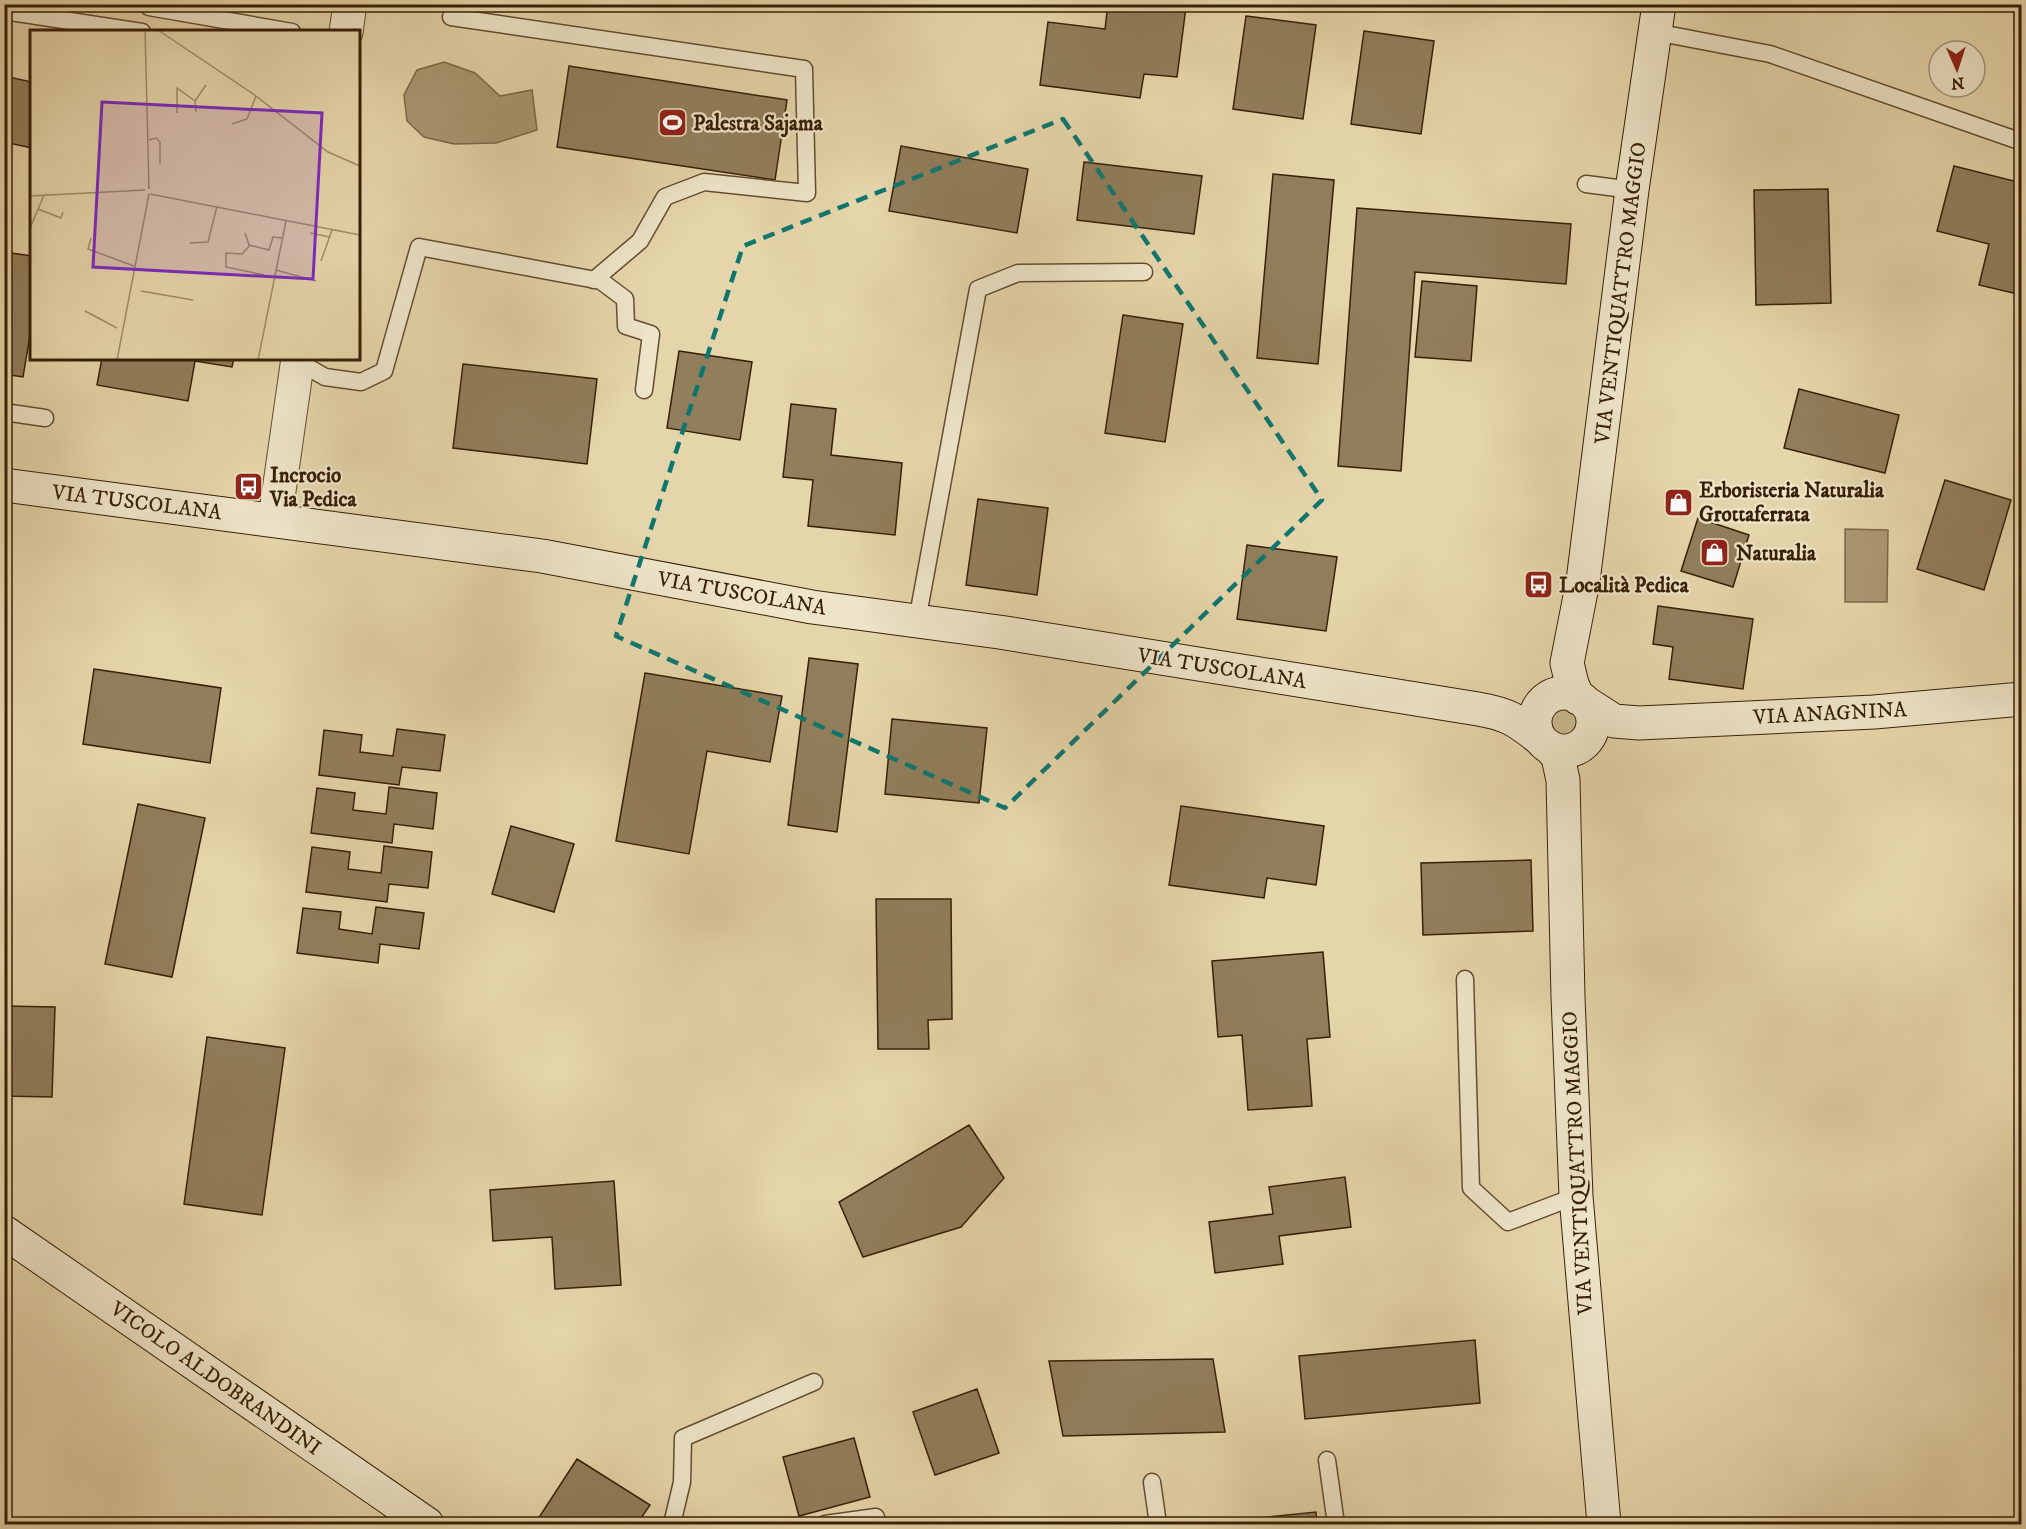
<svg xmlns="http://www.w3.org/2000/svg" width="2026" height="1529" font-family="'IM FELL DW Pica',serif">
<style>
.green{fill:#c7b68e;stroke:#7f6b4a;stroke-width:1.5}
.water{fill:#aa9772;stroke:#7c6747;stroke-width:1.5}
.building{fill:#917e5b;stroke:#372006;stroke-width:1.5}
.lines{fill:none;stroke-linecap:round;stroke-linejoin:round}
.lane-casing{stroke:#624d2f;stroke-width:19}
.street-casing{stroke:#624d2f;stroke-width:35}
.secondary-casing{stroke:#372006;stroke-width:35}
.lane{stroke:#eee4c8;stroke-width:16}
.street{stroke:#eee4c8;stroke-width:33}
.secondary{stroke:#eee4c8;stroke-width:33}
.marked{fill:none;stroke:#0f766e;stroke-width:4.5;stroke-dasharray:12 8;stroke-linejoin:round}
.labels{text-anchor:middle;stroke-width:4.5;stroke-linejoin:round;paint-order:stroke}
.poi-label{font-size:21px;font-weight:bold;fill:#372006;stroke:#eee4c8;text-anchor:start}
.street-label{font-size:21px;fill:#372006;stroke:#eee4c8}
.inset-road{fill:none;stroke:#9f8d68;stroke-width:1.5}
.view{fill:#7b2cbf;fill-opacity:0.15;stroke:#7b2cbf;stroke-width:3}
.inset-edge{fill:none;stroke:#372006;stroke-width:3}
</style>
<rect width="100%" height="100%" fill="#e5d5aa"/>
<filter id="stains"><feTurbulence type="fractalNoise" baseFrequency=".00333" numOctaves="4"/><feColorMatrix values="0 0 0 0 .2 0 0 0 0 .09 0 0 0 0 .02 0 0 0 .5 -.17"/></filter>
<radialGradient id="worn" r=".72"><stop offset=".6" stop-color="#630" stop-opacity="0"/><stop offset="1" stop-color="#630" stop-opacity=".3"/></radialGradient>
<!-- green -->
<path class="green" d="M 1565,697 L 1588,717 C 1589,733 1583,742 1569,747 L 1539,717 C 1544,704 1551,699 1565,697 Z"/>
<!-- water -->
<path class="water" d="M 444,62 L 475,73 L 500,96 L 532,90 L 537,130 L 496,143 L 454,144 L 424,137 L 407,121 L 404,95 L 417,70 Z
M 1845,529 L 1888,530 L 1887,602 L 1845,602 Z"/>
<!-- building -->
<path class="building" d="M 1108,4 L 1165,4 L 1186,7 L 1177,77 L 1144,74 L 1140,98 L 1040,85 L 1048,22 L 1105,29 Z
M 1246,16 L 1316,25 L 1303,119 L 1233,109 Z
M 1364,31 L 1434,41 L 1421,134 L 1351,124 Z
M 569,66 L 787,100 L 775,180 L 557,147 Z
M 4,76 L 32,82 L 32,148 L 4,142 Z
M 901,146 L 1028,169 L 1017,233 L 889,211 Z
M 1084,162 L 1202,176 L 1194,234 L 1077,220 Z
M 1954,166 L 2022,183 L 2022,295 L 1979,285 L 1989,244 L 1937,231 Z
M 1273,174 L 1334,180 L 1318,364 L 1257,358 Z
M 1828,189 L 1831,303 L 1756,305 L 1754,190 Z
M 1357,208 L 1571,224 L 1566,284 L 1415,272 L 1401,471 L 1338,466 Z
M 4,252 L 32,256 L 32,324 L 23,377 L 4,374 Z
M 1422,281 L 1477,286 L 1471,361 L 1415,357 Z
M 1123,315 L 1183,324 L 1165,442 L 1105,433 Z
M 679,351 L 752,362 L 740,440 L 667,428 Z
M 102,358 L 234,358 L 232,367 L 195,361 L 188,401 L 97,385 Z
M 463,364 L 597,379 L 587,464 L 453,448 Z
M 1799,389 L 1899,415 L 1885,473 L 1784,448 Z
M 791,404 L 836,409 L 831,455 L 902,463 L 895,535 L 808,526 L 813,480 L 783,477 Z
M 1945,480 L 2011,500 L 1984,590 L 1917,569 Z
M 978,499 L 1048,508 L 1037,595 L 966,585 Z
M 1698,518 L 1749,535 L 1733,587 L 1681,571 Z
M 1247,545 L 1337,557 L 1326,631 L 1237,619 Z
M 1658,606 L 1753,619 L 1743,689 L 1669,679 L 1673,647 L 1653,644 Z
M 809,658 L 858,664 L 837,832 L 788,825 Z
M 94,669 L 221,688 L 210,763 L 83,744 Z
M 645,673 L 782,696 L 770,762 L 707,751 L 689,854 L 616,841 Z
M 892,719 L 987,728 L 979,803 L 885,794 Z
M 397,729 L 445,735 L 440,771 L 402,767 L 399,785 L 319,775 L 324,730 L 362,735 L 360,752 L 393,756 Z
M 389,787 L 437,793 L 433,829 L 394,824 L 392,843 L 311,833 L 317,788 L 355,793 L 353,810 L 386,814 Z
M 138,804 L 205,818 L 172,977 L 105,964 Z
M 1181,806 L 1324,826 L 1316,885 L 1267,878 L 1264,898 L 1169,885 Z
M 511,826 L 574,844 L 554,912 L 492,894 Z
M 384,846 L 432,852 L 428,888 L 389,884 L 387,902 L 306,892 L 312,847 L 350,852 L 348,869 L 381,873 Z
M 1531,860 L 1533,931 L 1423,935 L 1421,863 Z
M 876,899 L 951,899 L 952,1019 L 928,1020 L 929,1049 L 878,1049 Z
M 376,907 L 424,913 L 419,949 L 380,944 L 378,963 L 297,953 L 303,908 L 341,912 L 339,929 L 372,934 Z
M 1323,952 L 1330,1037 L 1307,1039 L 1312,1106 L 1248,1110 L 1242,1035 L 1218,1037 L 1212,961 Z
M 4,1006 L 55,1007 L 52,1097 L 4,1096 Z
M 207,1037 L 285,1048 L 262,1215 L 184,1204 Z
M 969,1125 L 1004,1178 L 961,1227 L 863,1257 L 839,1202 Z
M 1345,1177 L 1351,1227 L 1279,1236 L 1283,1264 L 1215,1273 L 1209,1222 L 1273,1214 L 1269,1187 Z
M 614,1181 L 621,1285 L 555,1289 L 552,1237 L 493,1241 L 490,1190 Z
M 1475,1340 L 1480,1403 L 1305,1419 L 1299,1356 Z
M 1213,1359 L 1225,1432 L 1063,1436 L 1049,1361 Z
M 977,1389 L 999,1453 L 935,1475 L 913,1412 Z
M 854,1438 L 870,1497 L 799,1516 L 783,1457 Z
M 577,1459 L 650,1505 L 637,1524 L 547,1524 L 538,1519 Z
M 1316,1512 L 1317,1524 L 1202,1524 Z"/>
<g class="lines">
<defs>
<path id="lane" d="M 149,7 L 292,32
M 4,11 L 142,32
M 451,17 L 804,69 L 807,193 L 704,182 L 665,197 L 640,241 L 594,280
M 1655,32 L 1770,54 L 2022,142
M 1586,184 L 1632,190
M 297,361 L 325,377 L 361,382 L 384,371 L 419,247 L 601,281 L 625,299 L 626,326 L 651,334 L 644,390
M 4,412 L 45,418
M 917,621 L 978,289 L 1018,273 L 1144,272
M 1465,979 L 1471,1188 L 1508,1222 L 1576,1196
M 1327,1460 L 1336,1524
M 1152,1482 L 1158,1524
M 672,1524 L 682,1482 L 683,1438 L 814,1382
M 825,1524 L 876,1517"/>
<path id="street" d="M 346,32 L 350,4
M 275,519 L 298,358"/>
<path id="secondary" d="M 4,485 L 542,556 L 812,607 L 999,632 L 1478,709 C 1507,714 1517,720 1539,738
M1535 722a29 29 0 1 1 58 0a29 29 0 1 1-58 0Z
M 1578,698 L 1572,684 L 1567,663 L 1583,581 L 1632,190 L 1659,4
M 1586,703 L 1614,721 L 1639,723 L 1874,712 L 2022,699
M 1550,747 L 1558,757 L 1563,780 L 1568,997 L 1576,1196 L 1604,1524
M 4,1232 L 427,1524"/>
</defs>
<!-- lane casing -->
<use href="#lane" class="lane-casing"/>
<!-- street casing -->
<use href="#street" class="street-casing"/>
<!-- secondary casing -->
<use href="#secondary" class="secondary-casing"/>
<!-- lane -->
<use href="#lane" class="lane"/>
<!-- street -->
<use href="#street" class="street"/>
<!-- secondary -->
<use href="#secondary" class="secondary"/>
</g>
<!-- marked area -->
<path class="marked" d="M 1063,119 L 1322,500 L 1005,808 L 616,636 L 743,246 Z"/>
<!-- icons -->
<defs>
<symbol id="stadium-square" viewBox="-11 -11 22 22"><rect x="-9" y="-9" width="18" height="18" rx="4" fill="#8f2418" stroke="#eee4c8"/><path d="M0-5a6.5 5 0 1 0 0 10a6.5 5 0 1 0 0-10ZM-3.5-1.8h7v3.6h-7Z" fill="#fff"/></symbol>
<symbol id="bus-square" viewBox="-11 -11 22 22"><rect x="-9" y="-9" width="18" height="18" rx="4" fill="#8f2418" stroke="#eee4c8"/><path d="M-5-6H5V4H4V6H2V4H-2V6H-4V4H-5ZM-3.5-4V0h7V-4ZM-3.5 1.2v1.5H-2V1.2ZM2 1.2v1.5H3.5V1.2Z" fill="#fff"/></symbol>
<symbol id="shop-square" viewBox="-11 -11 22 22"><rect x="-9" y="-9" width="18" height="18" rx="4" fill="#8f2418" stroke="#eee4c8"/><path d="M-5-2.5h2.3a2.7 3.5 0 0 1 5.4 0H5L5.5 6h-11ZM-1.5-2.5h3a1.5 2.3 0 0 0-3 0Z" fill="#fff"/></symbol>
</defs>
<g fill-rule="evenodd">
<use href="#stadium-square" x="656" y="106" width="33" height="33"/>
<use href="#bus-square" x="232" y="470" width="33" height="33"/>
<use href="#shop-square" x="1662" y="486" width="33" height="33"/>
<use href="#shop-square" x="1698" y="536" width="33" height="33"/>
<use href="#bus-square" x="1522" y="568" width="33" height="33"/>
</g>
<g class="labels">
<!-- poi labels -->
<g class="poi-label">
<text x="693" y="130">Palestra Sajama</text>
<text x="270" y="482">Incrocio<tspan x="270" dy="24">Via Pedica</tspan></text>
<text x="1699" y="497">Erboristeria Naturalia<tspan x="1699" dy="24">Grottaferrata</tspan></text>
<text x="1736" y="560">Naturalia</text>
<text x="1559" y="592">Località Pedica</text>
</g>
<!-- street labels -->
<g class="street-label">
<text transform="translate(1620 293) rotate(-83)" y="7">VIA VENTIQUATTRO MAGGIO</text>
<text transform="translate(137 502) rotate(7)" y="7">VIA TUSCOLANA</text>
<text transform="translate(742 593) rotate(10)" y="7">VIA TUSCOLANA</text>
<text transform="translate(1222 668) rotate(9)" y="7">VIA TUSCOLANA</text>
<text transform="translate(1830 713) rotate(-3)" y="7">VIA ANAGNINA</text>
<text transform="translate(1577 1163) rotate(-93)" y="7">VIA VENTIQUATTRO MAGGIO</text>
<text transform="translate(216 1378) rotate(35)" y="7">VICOLO ALDOBRANDINI</text>
</g>
</g>
<!-- overview -->
<g transform="translate(30 30)">
<rect width="330" height="330" fill="#e5d5aa"/>
<path class="inset-road" d="M 115,0 L 119,159M 128,0 L 226,66 L 298,122 L 330,136M 165,71 L 176,55M 147,83 L 147,58 L 165,71 L 166,82M 202,94 L 217,89 L 226,66M 119,110 L 126,108 L 130,112 L 130,134M 120,164 L 330,205M 0,166 L 115,160M 8,179 L 31,188 L 33,182M 0,198 L 14,165M 215,203 L 219,215 L 239,220 L 243,207 L 253,208M 280,203 L 300,207M 61,208 L 58,219 L 104,236M 160,213 L 178,212 L 187,176M 220,215 L 212,224 L 196,223 L 196,237 L 234,245M 291,231 L 302,200M 246,240 L 286,251M 111,261 L 163,270M 55,281 L 87,298M 87,330 L 119,164M 228,330 L 256,191"/>
<path class="view" d="M 72,72 L 292,83 L 283,249 L 63,237 Z"/>
<rect width="330" height="330" class="inset-edge"/>
</g>
<!-- margin -->
<rect width="2026" height="1529" fill="none" stroke="#e5d5aa" stroke-width="24"/>
<rect x="6" y="6" width="2014" height="1517" fill="none" stroke="#372006" stroke-width="3"/>
<rect x="12" y="12" width="2002" height="1505" fill="none" stroke="#372006" stroke-width="1.5"/>
<!-- north arrow -->
<g transform="translate(1957 69) rotate(177)"><circle r="28" fill="#eee4c8" stroke="#a5967a" stroke-width="1.5"/>
<path d="M0-4.5L10 22L0 15L-10 22Z" fill="#8f2418"/>
<text y="-9" font-size="16" font-weight="bold" text-anchor="middle" fill="#372006">N</text>
</g>
<rect width="100%" height="100%" filter="url(#stains)"/>
<rect width="100%" height="100%" fill="url(#worn)"/>
</svg>
